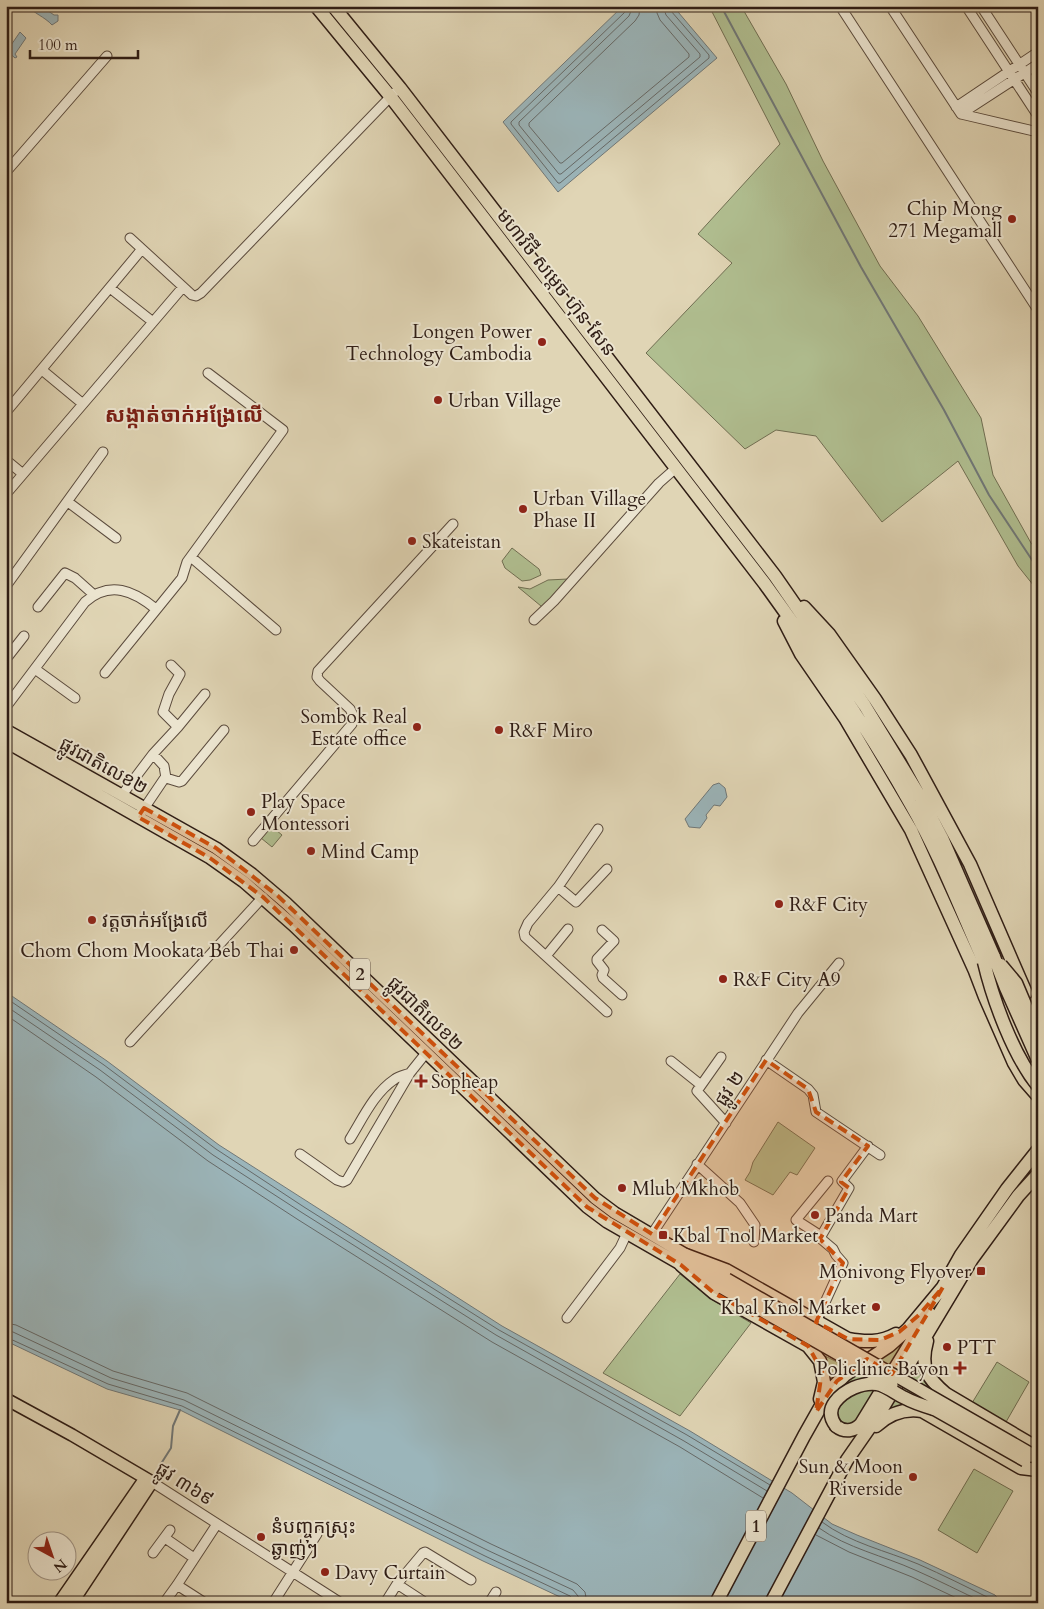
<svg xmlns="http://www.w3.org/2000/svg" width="1044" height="1609" font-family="Cardo,'Noto Sans Khmer',serif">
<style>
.green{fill:#b0be90;stroke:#706e52}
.water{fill:#9bb5ba;stroke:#707878}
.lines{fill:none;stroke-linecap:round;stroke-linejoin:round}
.shore{stroke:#656968;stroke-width:1}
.stream{stroke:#707878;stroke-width:2}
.minor-casing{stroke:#5b4b3d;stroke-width:11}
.major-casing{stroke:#2f1d15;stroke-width:14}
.highway-casing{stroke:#2f1d15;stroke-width:15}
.minor{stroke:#ebe4cf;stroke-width:9}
.major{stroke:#e0d5b5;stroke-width:11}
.highway{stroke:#e0d5b5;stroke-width:12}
.major-bridge-casing{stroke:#2f1d15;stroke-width:14;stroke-linecap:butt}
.highway-bridge-casing{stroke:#2f1d15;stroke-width:15;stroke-linecap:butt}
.major-bridge{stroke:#e0d5b5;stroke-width:11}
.highway-bridge{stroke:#e0d5b5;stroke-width:12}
.marked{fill:#cc500d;fill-opacity:0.2;stroke:#cc500d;stroke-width:4;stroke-dasharray:10 6;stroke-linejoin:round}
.poi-dot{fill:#8f2418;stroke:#ebe4cf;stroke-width:2}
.labels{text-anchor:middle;stroke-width:4;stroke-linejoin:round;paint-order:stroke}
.shield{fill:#ebe4cf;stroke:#67594d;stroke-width:1}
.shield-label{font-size:18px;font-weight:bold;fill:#2f1d15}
.poi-label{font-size:19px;fill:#2f1d15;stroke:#ebe4cf;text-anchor:start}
.street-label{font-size:19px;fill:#2f1d15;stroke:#ebe4cf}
.quarter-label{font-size:21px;font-weight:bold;fill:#7a1f14;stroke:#ebe4cf}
</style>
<rect width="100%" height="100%" fill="#e0d5b5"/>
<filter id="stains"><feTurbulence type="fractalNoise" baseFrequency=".004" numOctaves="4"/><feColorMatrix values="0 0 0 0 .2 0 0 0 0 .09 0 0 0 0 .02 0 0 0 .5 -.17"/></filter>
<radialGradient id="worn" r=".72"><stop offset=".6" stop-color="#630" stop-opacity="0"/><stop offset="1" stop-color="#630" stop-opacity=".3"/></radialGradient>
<!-- green -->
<path class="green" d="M 709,6 L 741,6 L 786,84 L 823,161 L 880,266 L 918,316 L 981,418 L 993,475 L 1031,543 L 1038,552 L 1038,591 L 1018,566 L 958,461 L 882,522 L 816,436 L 776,430 L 745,449 L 646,353 L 732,263 L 698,234 L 780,144 Z
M 512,548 L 539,569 L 541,575 L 530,580 L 522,581 L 505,568 L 502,561 Z
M 568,579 L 547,611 L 518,587 L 530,589 L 548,580 Z
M 270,825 L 282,835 L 272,847 L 261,838 L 264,831 Z
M 778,1122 L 815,1148 L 797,1175 L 790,1172 L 773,1195 L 745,1180 L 750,1172 L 753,1162 Z
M 680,1274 L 711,1299 L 751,1323 L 680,1416 L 603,1373 Z
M 910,1336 L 883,1381 L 834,1392 L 857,1373 L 881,1359 Z
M 821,1354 L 845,1366 L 830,1379 L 828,1366 Z
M 918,1357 L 920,1373 L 927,1386 L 919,1391 L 915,1403 L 886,1411 Z
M 997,1362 L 1029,1382 L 1006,1422 L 972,1403 Z
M 866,1390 L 877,1390 L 857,1421 L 846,1426 L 838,1420 C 835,1400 849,1395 866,1390 Z
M 974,1469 L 1013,1491 L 977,1553 L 938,1530 Z"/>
<!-- water -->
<path class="water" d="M 28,6 L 41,6 L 54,15 L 58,15 L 58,21 L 52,25 C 45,17 33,13 28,6 Z
M 623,6 L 673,6 L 717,58 L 558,192 L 503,122 Z
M 20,32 L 26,38 L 15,54 L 17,57 L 15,58 L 7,51 Z
M 719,783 L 725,788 L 727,797 L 720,806 L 714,805 L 706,815 L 707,818 L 700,828 L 689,827 L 685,819 L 713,785 Z
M 6,992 L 107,1061 L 219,1145 L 502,1326 L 690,1431 L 792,1493 L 832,1524 L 857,1535 L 920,1560 L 995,1595 L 1002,1603 L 573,1603 L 483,1561 L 180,1410 L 107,1389 L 6,1341 Z"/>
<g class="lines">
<!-- shore -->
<path class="shore" d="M 626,6 L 625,12 L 511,122 L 511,124 L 558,183 L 560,183 L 709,58 L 709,55 L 671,11 L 670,6
M 633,6 L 629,16 L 519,122 L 519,125 L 559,174 L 561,174 L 700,57 L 700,54 L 666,15 L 663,6
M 640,6 L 639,15 L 635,21 L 529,123 L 529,126 L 560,163 L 562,163 L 689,57 L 689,54 L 660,20 L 657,13 L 656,6
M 6,998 L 104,1065 L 216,1149 L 304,1207 L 499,1330 L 687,1435 L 770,1485
M 6,1006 L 100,1070 L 213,1155 L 301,1212 L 496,1335 L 684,1441 L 767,1491
M 6,1015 L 96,1077 L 208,1161 L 297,1219 L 492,1342 L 680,1447 L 763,1498
M 6,1323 L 16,1325 L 113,1371 L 187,1393 L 491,1544 L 577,1584 L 585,1592 L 587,1603
M 6,1330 L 13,1332 L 111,1378 L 184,1400 L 487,1550 L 573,1590 L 578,1596 L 580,1603
M 6,1337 L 108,1384 L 182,1406 L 485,1556 L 570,1596 L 573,1599 L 573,1603
M 822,1522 C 850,1543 887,1551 918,1564 C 943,1575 967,1587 991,1599 L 995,1603
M 819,1528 C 847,1548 884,1556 915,1570 C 938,1580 961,1592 985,1603
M 816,1535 L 849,1552 L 912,1577 L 967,1603"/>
<!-- stream -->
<path class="stream" d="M 721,6 L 861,267 L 944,410 L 989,495 L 1038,569
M 157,1470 L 171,1448 L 173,1426 L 180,1410"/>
<defs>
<path id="minor" d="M 840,6 L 1038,310
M 890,6 L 961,114 L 1038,132
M 966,6 L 1038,116
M 981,6 L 1038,93
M 956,107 L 1038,52
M 961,114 L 1038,64
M 6,172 L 107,56
M 142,249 L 192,295 L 196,296 L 201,293 L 394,93
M 110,288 L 153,322
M 42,370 L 83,404
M 6,412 L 142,249 L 130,238
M 6,460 L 23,474
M 6,494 L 183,287
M 68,502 L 116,538
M 191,557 L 276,630
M 6,586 L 103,452
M 38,607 L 65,573 L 75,578 L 93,594
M 534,620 L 554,601 L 659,483 L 676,468
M 6,659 L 24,636
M 171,665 L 180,674 L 169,694 L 163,712 L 178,727
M 35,669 L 75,698
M 105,673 L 182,578 L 187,562 L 283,430 L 208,373
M 6,707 L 85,602 C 110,580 134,591 156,609
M 153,754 L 164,766 L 166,778
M 122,795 L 153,754 L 178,727 L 205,694
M 141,813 L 164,779 L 166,778 L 179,782 L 182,781 L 224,730
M 598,829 L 558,887 L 528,923 L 524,932 L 525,937 L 607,1012
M 253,841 L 352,724 L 353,715 L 350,709 L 320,681 L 317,677 L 318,671 L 453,524
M 558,887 L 576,902 L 607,869
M 602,930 L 614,941 L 597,959 L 597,961 L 604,970 L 602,975 L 603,978 L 622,995
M 546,956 L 568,929
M 130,1042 L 263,897
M 721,1057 L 697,1091 L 726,1123
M 766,1060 L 808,1089 L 813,1095 L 816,1112 L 880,1155
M 671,1061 L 701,1085
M 350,1139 C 363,1118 374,1093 395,1079 C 399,1076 405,1075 410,1073
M 300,1154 L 337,1180 L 343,1182 L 347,1180 L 410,1073 L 426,1053
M 697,1164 L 740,1203 L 755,1225 L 754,1242
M 652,1234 L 798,1013 L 839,963
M 821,1236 L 796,1220 L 828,1181
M 567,1318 L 620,1248 L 627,1233
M 816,1322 L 843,1263 L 836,1255 L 833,1249 L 820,1238 L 849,1188 L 842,1181 L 868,1146
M 152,1482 L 341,1603
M 165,1538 L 194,1558
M 153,1553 L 170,1530
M 397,1584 L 426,1603
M 177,1585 L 205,1603
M 164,1603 L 177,1585 L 217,1524
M 273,1603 L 317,1534
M 385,1603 L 397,1584 L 423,1553 L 425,1552 L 471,1580
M 489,1603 L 496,1592"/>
<path id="major" d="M 6,730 L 216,848 L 252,874 L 286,903 L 595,1198 L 615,1213 L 727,1279
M 6,742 L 210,858 L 244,882 L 293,925 L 587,1207 L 607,1222 L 722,1288
M 6,1399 L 72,1435 L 152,1482 L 72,1603
M 59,1603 L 144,1480"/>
<path id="highway" d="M 316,6 L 390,96 L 765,584 C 816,655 867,726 910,803 C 939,853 960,908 984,962
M 333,6 L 400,88 L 775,576 L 865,706 L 921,798 L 942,838 L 994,957
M 804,607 L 829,634 L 875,699 L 911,755 L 970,864 L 1026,993
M 784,621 L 801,654 L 845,718 L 911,830 L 975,971 L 985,997 L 1014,1063 L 1024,1080 L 1038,1096
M 686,1255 L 726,1270 L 848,1339 C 865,1342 880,1343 896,1334
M 681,1265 L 714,1293 L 808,1346 L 820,1361 L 822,1371 L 824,1382 L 820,1399
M 927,1341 C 920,1367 926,1377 946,1394 L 1034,1446 L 1038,1450
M 836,1426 C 845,1433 854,1431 861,1424 L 929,1313
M 876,1426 C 889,1414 904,1408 922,1411 L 1021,1468 L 1038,1470
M 716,1603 L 804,1436 L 830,1390 L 845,1375 L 889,1346 L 908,1329 L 943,1287 L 961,1255 L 1007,1189 L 1038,1150
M 771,1603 L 847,1460 L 879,1414 L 972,1259 L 1018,1196 L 1038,1174"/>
</defs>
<!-- minor casing -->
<use href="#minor" class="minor-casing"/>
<!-- major casing -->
<use href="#major" class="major-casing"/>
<!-- highway casing -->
<use href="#highway" class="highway-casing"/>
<!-- minor -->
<use href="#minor" class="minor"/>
<!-- major -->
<use href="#major" class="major"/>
<!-- highway -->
<use href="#highway" class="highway"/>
<defs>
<path id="major-bridge" d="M 727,1279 L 1030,1453
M 722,1288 L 892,1385
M 928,1406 L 1025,1461"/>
<path id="highway-bridge" d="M 994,957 L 1006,988 L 1038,1060
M 984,962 C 993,1000 1013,1055 1038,1086
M 1001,965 L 1016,983 L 1038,1035
M 836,1426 C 830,1418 829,1410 835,1402 C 844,1390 862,1382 877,1384 C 887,1386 896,1394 905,1398 C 914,1403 924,1406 934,1409"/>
</defs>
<!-- major-bridge casing -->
<use href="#major-bridge" class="major-bridge-casing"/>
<!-- highway-bridge casing -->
<use href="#highway-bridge" class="highway-bridge-casing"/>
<!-- major-bridge -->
<use href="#major-bridge" class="major-bridge"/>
<!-- highway-bridge -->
<use href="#highway-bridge" class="highway-bridge"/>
</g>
<!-- marked area -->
<path class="marked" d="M 144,808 L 216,848 L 278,896 L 595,1198 L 652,1234 L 766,1060 L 808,1089 L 816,1112 L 868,1146 L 841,1182 L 849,1188 L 820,1239 L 843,1263 L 816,1322 L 848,1339 L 880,1340 L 899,1332 L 919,1315 L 943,1287 L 892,1374 L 867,1359 L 837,1381 L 816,1412 L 822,1371 L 808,1346 L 714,1293 L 681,1265 L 587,1207 L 263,897 L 210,858 L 138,817 Z"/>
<!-- markers -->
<g class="poi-dot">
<circle cx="1012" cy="219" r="5"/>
<circle cx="542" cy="342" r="5"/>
<circle cx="438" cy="400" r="5"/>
<circle cx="523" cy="509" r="5"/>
<circle cx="412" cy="541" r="5"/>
<circle cx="417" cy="727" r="5"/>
<circle cx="499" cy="730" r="5"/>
<circle cx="251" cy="812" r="5"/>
<circle cx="311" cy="851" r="5"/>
<circle cx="779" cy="904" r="5"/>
<circle cx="92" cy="920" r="5"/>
<circle cx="294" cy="950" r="5"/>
<circle cx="723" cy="979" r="5"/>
<path d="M418.5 1073.5h5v5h5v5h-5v5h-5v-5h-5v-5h5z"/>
<circle cx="622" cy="1188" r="5"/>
<circle cx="815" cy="1215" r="5"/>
<rect x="658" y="1230" width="10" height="10" rx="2.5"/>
<rect x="976" y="1266" width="10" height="10" rx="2.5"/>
<circle cx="876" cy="1307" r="5"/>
<circle cx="947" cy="1347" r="5"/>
<path d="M957.5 1360.5h5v5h5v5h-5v5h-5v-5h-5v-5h5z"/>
<circle cx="913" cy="1477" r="5"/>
<circle cx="261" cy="1537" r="5"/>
<circle cx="325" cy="1572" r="5"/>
</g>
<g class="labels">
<!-- shield labels -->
<g class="shield">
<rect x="350" y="958.5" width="20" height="31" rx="4"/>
<rect x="746" y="1510.5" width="20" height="31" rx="4"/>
</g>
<g class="shield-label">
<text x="360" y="980">2</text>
<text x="756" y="1532">1</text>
</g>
<!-- poi labels -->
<g class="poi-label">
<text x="1002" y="215" text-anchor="end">Chip Mong<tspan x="1002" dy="22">271 Megamall</tspan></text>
<text x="532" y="338" text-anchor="end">Longen Power<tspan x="532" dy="22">Technology Cambodia</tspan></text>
<text x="448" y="407">Urban Village</text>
<text x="533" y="505">Urban Village<tspan x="533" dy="22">Phase II</tspan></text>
<text x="422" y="548">Skateistan</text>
<text x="407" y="723" text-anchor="end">Sombok Real<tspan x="407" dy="22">Estate office</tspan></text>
<text x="509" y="737">R&amp;F Miro</text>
<text x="261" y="808">Play Space<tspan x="261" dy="22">Montessori</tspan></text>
<text x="321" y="858">Mind Camp</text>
<text x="789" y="911">R&amp;F City</text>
<text x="102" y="927">វត្តចាក់អង្រែលើ</text>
<text x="284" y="957" text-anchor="end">Chom Chom Mookata Beb Thai</text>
<text x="733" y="986">R&amp;F City A9</text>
<text x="431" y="1088">Sopheap</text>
<text x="632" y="1195">Mlub Mkhob</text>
<text x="825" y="1222">Panda Mart</text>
<text x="673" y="1242">Kbal Tnol Market</text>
<text x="971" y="1278" text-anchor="end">Monivong Flyover</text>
<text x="866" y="1314" text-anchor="end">Kbal Knol Market</text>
<text x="957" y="1354">PTT</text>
<text x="949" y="1375" text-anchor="end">Policlinic Bayon</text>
<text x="903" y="1473" text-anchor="end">Sun &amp; Moon<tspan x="903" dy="22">Riverside</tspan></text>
<text x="271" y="1533">នំបញ្ចុកស្រុះ<tspan x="271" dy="22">ឆ្ងាញ់ៗ</tspan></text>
<text x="335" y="1579">Davy Curtain</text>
</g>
<!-- street labels -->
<g class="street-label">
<text transform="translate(557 282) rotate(52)" y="7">មហាវិថី សម្តេច ហ៊ុន សែន</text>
<text transform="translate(104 765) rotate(29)" y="7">ផ្លូវជាតិលេខ២</text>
<text transform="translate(426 1013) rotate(44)" y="7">ផ្លូវជាតិលេខ២</text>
<text transform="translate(729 1088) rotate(-57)" y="7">ផ្លូវ ២</text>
<text transform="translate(185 1483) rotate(32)" y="7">ផ្លូវ ៣៦៩</text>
</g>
<!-- quarter labels -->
<g class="quarter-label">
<text x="184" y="422">សង្កាត់ចាក់អង្រែលើ</text>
</g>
</g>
<!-- margin -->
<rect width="1044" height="1609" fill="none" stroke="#e0d5b5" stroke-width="25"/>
<rect x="8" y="8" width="1029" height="1594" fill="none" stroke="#2f1d15" stroke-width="2.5"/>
<rect x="12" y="12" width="1019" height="1584" fill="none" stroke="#2f1d15"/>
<!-- north arrow -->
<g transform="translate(52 1556) rotate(140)"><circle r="24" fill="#ebe4cf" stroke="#a09485"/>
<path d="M0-4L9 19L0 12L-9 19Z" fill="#8f2418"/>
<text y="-8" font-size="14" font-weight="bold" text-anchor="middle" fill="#2f1d15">N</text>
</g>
<!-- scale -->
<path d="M30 50v8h108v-8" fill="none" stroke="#2f1d15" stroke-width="2.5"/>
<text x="38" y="50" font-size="15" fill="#2f1d15" stroke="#ebe4cf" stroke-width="4" paint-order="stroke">100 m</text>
<rect width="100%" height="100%" filter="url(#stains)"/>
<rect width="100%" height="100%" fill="url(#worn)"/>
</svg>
